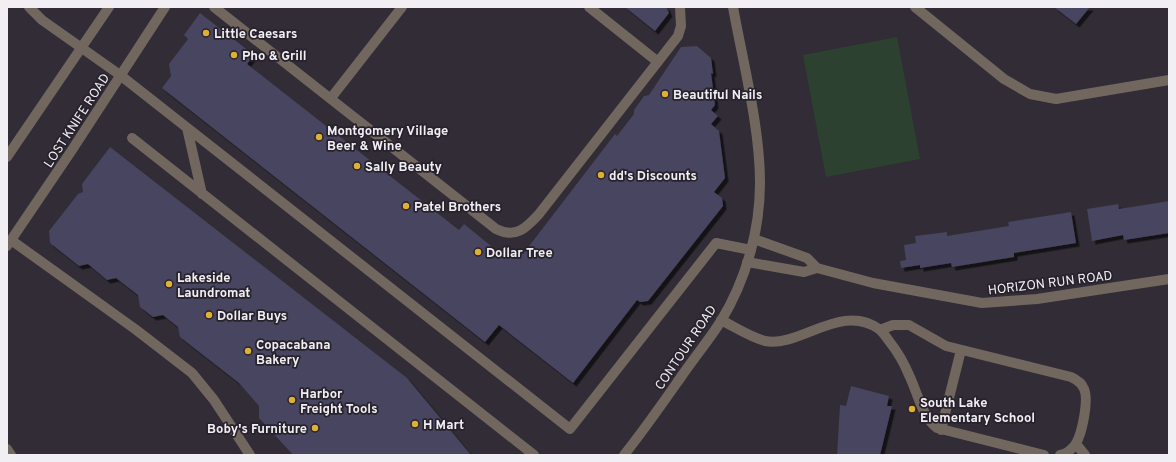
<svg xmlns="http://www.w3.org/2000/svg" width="1176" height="462" font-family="Overpass,sans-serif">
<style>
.green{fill:#2d4131}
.building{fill:#47445f;filter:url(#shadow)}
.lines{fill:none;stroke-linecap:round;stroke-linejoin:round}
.service{stroke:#72675e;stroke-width:10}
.minor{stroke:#72675e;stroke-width:10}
.tertiary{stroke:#72675e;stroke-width:10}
.poi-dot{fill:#dfb034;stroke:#27222b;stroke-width:1.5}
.labels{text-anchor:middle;stroke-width:3.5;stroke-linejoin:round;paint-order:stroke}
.poi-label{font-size:13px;font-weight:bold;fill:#f1eef4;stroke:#27222b;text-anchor:start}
.street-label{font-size:13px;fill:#f1eef4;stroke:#27222b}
</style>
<defs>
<filter id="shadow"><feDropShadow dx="3.5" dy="3.5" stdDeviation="0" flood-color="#0009"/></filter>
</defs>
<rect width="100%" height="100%" fill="#312c35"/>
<!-- green -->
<path class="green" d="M 897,37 L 920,159 L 826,177 L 803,55 Z"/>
<!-- building -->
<path class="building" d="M 625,7 L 666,7 L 669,13 L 655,31 Z
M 1054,7 L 1090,7 L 1076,24 Z
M 200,13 L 254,55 L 247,64 L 459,230 L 464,224 L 506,258 L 509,254 L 522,252 L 523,254 L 615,134 L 617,136 L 634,114 L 634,110 L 644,96 L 649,95 L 681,47 L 697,46 L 711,58 L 713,74 L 711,73 L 715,105 L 711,110 L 718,116 L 711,124 L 719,131 L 725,178 L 714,192 L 722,198 L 723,206 L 648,301 L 640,302 L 637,300 L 573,383 L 499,325 L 485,342 L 162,88 L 171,76 L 169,64 L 188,39 L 184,35 Z
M 110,147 L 407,378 L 471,455 L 293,455 L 259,418 L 259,406 L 239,383 L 180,337 L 178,327 L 163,315 L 153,317 L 140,307 L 138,295 L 116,278 L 107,280 L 88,264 L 79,266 L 50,243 L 49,231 L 78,194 L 83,192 L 82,184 Z
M 1169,201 L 1169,233 L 1124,240 L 1123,235 L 1092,241 L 1087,209 L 1118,204 L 1119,209 Z
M 1071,212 L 1076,243 L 1014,253 L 1014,257 L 952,267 L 951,263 L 920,268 L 920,265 L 901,268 L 900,261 L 906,260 L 904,245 L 916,243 L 915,236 L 947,232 L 947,236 L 1009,226 L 1008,222 Z
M 851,386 L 889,396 L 887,406 L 892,406 L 880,455 L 837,455 L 840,405 L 846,406 Z"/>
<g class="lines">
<!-- service -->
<path class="service" d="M 29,7 L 42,20 L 120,75 L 570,429 L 716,243 L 751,250
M 214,7 L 496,229 C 516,239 526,228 539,214 L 678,36 L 681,26 L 680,7
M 589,7 L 658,62
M 331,98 L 402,7
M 187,128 L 202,194
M 132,138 L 534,455
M 11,240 L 135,329 L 192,373 L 214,400 L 250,455
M 721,320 C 735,327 750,337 765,341 C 800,348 841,302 879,329 C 883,332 886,337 889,341 C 897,351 904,363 909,375 C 917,391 922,417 937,428 L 1044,455
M 880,330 L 893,325 L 909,325 L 946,346 L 1071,377 C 1075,379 1081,382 1083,387 C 1090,397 1082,435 1075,445 C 1071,450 1066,454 1060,455
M 941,430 L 961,350
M 1076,444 L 1085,455
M 7,449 L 11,455"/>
<!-- minor -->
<path class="minor" d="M 915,7 L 1004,79 L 1030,94 L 1056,99 L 1169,80
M 754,239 L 807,258 L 817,268 L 873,283 L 982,303 L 1037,299 L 1169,279
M 747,262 L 804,272 L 817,268"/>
<!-- tertiary -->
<path class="tertiary" d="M 7,157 L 109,7
M 7,246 L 72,150 L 165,7
M 624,455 C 644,430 662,404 681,377 C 694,358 709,340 721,321 C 746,280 760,230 760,183 C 760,127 743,63 733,7"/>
</g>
<!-- markers -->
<g class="poi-dot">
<circle cx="206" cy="33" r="4"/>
<circle cx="234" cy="55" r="4"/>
<circle cx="665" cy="94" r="4"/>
<circle cx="319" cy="137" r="4"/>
<circle cx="357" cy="166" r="4"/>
<circle cx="601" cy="175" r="4"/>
<circle cx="406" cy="206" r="4"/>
<circle cx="478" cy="252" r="4"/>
<circle cx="169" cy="284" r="4"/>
<circle cx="209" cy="315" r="4"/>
<circle cx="248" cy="351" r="4"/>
<circle cx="292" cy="400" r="4"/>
<circle cx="912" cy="409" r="4"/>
<circle cx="415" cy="424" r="4"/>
<circle cx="315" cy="428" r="4"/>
</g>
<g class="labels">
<!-- poi labels -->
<g class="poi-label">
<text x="214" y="38">Little Caesars</text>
<text x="242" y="60">Pho &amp; Grill</text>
<text x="673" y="99">Beautiful Nails</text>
<text x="327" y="135">Montgomery Village<tspan x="327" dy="15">Beer &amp; Wine</tspan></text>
<text x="365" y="171">Sally Beauty</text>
<text x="609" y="180">dd's Discounts</text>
<text x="414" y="211">Patel Brothers</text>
<text x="486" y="257">Dollar Tree</text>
<text x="177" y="282">Lakeside<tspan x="177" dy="15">Laundromat</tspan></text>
<text x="217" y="320">Dollar Buys</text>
<text x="256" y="349">Copacabana<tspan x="256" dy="15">Bakery</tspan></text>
<text x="300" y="398">Harbor<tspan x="300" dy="15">Freight Tools</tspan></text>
<text x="920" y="407">South Lake<tspan x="920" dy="15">Elementary School</tspan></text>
<text x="423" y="429">H Mart</text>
<text x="307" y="433" text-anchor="end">Boby's Furniture</text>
</g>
<!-- street labels -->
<g class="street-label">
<text transform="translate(76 120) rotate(-57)" y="5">LOST KNIFE ROAD</text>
<text transform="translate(1050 282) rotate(-7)" y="5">HORIZON RUN ROAD</text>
<text transform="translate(685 347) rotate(-56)" y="5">CONTOUR ROAD</text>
</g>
</g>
<!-- border -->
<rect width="1176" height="462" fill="none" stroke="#f1eef4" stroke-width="16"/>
</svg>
